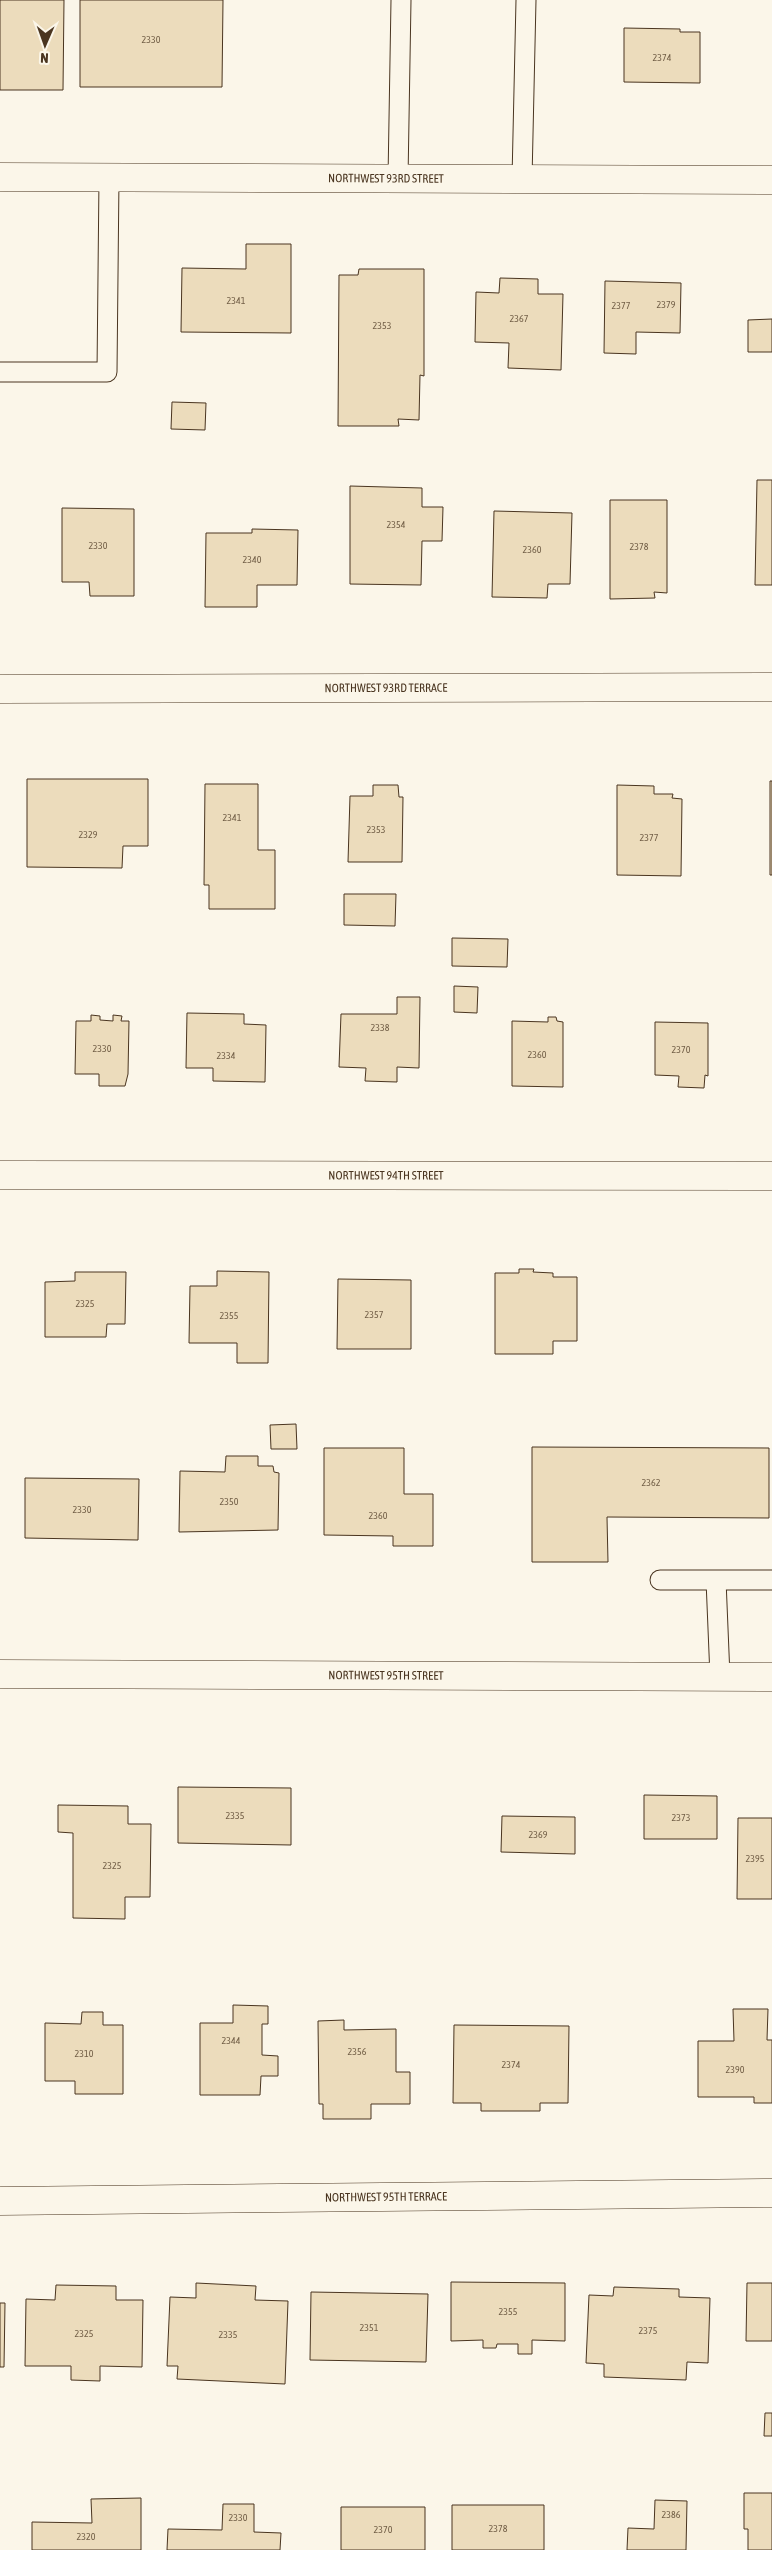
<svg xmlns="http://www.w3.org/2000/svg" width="772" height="2550" font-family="'Asap Condensed',sans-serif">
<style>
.building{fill:#ecdcbc;stroke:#4a3520}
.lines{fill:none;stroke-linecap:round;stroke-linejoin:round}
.service-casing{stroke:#4a3520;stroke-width:21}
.minor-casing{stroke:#4a3520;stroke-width:29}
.secondary-casing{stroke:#4a3520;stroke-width:29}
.service{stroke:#fbf6e9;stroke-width:19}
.minor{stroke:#fbf6e9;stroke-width:28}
.secondary{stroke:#fbf6e9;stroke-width:28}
.labels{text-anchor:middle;stroke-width:4;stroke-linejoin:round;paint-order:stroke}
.number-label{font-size:10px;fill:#725f47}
.street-label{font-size:12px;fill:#4a3520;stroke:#fbf6e9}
</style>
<rect width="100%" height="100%" fill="#fbf6e9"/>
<!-- building -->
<path class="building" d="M 0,0 L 64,0 L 63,90 L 0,90 Z
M 80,0 L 223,0 L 222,87 L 80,87 Z
M 624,28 L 680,29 L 680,32 L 700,32 L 700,83 L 624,82 Z
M 246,244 L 291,244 L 291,333 L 181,332 L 182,268 L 246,269 Z
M 359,269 L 424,269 L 424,376 L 420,375 L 419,420 L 398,419 L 399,426 L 338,426 L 339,275 L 358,275 Z
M 500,278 L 538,279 L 538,294 L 563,294 L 561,370 L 508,368 L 509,343 L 475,342 L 476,292 L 499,293 Z
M 605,281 L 681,283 L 680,333 L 636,332 L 636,354 L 604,353 Z
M 772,319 L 772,352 L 748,352 L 748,320 Z
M 172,402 L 206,403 L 205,430 L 171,429 Z
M 757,480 L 772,480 L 772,585 L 755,585 Z
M 350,486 L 422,488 L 422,507 L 443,507 L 442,541 L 422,541 L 421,585 L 350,584 Z
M 610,500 L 667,500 L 667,593 L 654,592 L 655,598 L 610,599 Z
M 62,508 L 134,509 L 134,596 L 90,596 L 89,582 L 62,582 Z
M 494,511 L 572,513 L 570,584 L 548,584 L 547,598 L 492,597 Z
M 252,529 L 298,530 L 297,585 L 257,585 L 257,607 L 205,607 L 206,533 L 252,533 Z
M 27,779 L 148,779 L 148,846 L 123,846 L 122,868 L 27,867 Z
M 770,781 L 772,781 L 772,875 L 770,875 Z
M 205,784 L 258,784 L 258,850 L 275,850 L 275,909 L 209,909 L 209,885 L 204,885 Z
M 373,785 L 398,785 L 399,797 L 403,797 L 402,862 L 348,862 L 350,796 L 373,796 Z
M 617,785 L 654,786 L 654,794 L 673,794 L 672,798 L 682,799 L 681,876 L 617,875 Z
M 344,894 L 396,894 L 395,926 L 344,925 Z
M 452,938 L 508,939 L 507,967 L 452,966 Z
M 454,986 L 478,987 L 477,1013 L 454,1012 Z
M 397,997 L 420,997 L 419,1068 L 397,1067 L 397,1082 L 365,1081 L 366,1068 L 339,1067 L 341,1014 L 397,1014 Z
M 187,1013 L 244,1014 L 244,1024 L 266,1025 L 265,1082 L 213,1081 L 213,1068 L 186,1068 Z
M 91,1015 L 100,1016 L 100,1020 L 113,1021 L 113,1015 L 122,1016 L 121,1021 L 129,1021 L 128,1074 L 125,1086 L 99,1086 L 99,1074 L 75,1074 L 76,1021 L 91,1021 Z
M 548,1017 L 556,1017 L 557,1021 L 563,1022 L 563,1087 L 512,1086 L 512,1021 L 548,1022 Z
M 655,1022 L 708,1023 L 708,1076 L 705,1075 L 704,1088 L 678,1087 L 679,1076 L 655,1075 Z
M 519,1269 L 534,1269 L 533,1272 L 553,1273 L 553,1277 L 577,1277 L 577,1341 L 553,1341 L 553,1354 L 495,1354 L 495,1273 L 519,1273 Z
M 217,1271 L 269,1272 L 268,1363 L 237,1363 L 237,1343 L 189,1343 L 190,1286 L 217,1286 Z
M 75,1272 L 126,1272 L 125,1324 L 107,1324 L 106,1337 L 45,1337 L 45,1282 L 75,1281 Z
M 338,1279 L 411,1280 L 411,1349 L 337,1349 Z
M 296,1424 L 297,1449 L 271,1449 L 270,1425 Z
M 532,1447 L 769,1448 L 769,1518 L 607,1517 L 608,1562 L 532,1562 Z
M 324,1448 L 404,1448 L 404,1494 L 433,1494 L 433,1546 L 393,1546 L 393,1536 L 324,1535 Z
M 226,1456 L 258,1456 L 258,1466 L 273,1466 L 274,1472 L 279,1473 L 278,1530 L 179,1532 L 180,1471 L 225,1472 Z
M 25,1478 L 139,1479 L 138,1540 L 25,1538 Z
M 178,1787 L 291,1788 L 291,1845 L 178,1843 Z
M 644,1795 L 717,1796 L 717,1839 L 644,1839 Z
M 58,1805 L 128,1806 L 128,1824 L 151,1824 L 150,1897 L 125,1897 L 125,1919 L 73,1918 L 73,1833 L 58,1832 Z
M 502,1816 L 575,1817 L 575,1854 L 501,1852 Z
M 738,1818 L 772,1818 L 772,1899 L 737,1899 Z
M 233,2005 L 268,2006 L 268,2024 L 262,2024 L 262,2055 L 278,2056 L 278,2076 L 261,2076 L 260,2095 L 200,2095 L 200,2023 L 233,2023 Z
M 733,2009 L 768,2009 L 767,2040 L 772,2040 L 772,2103 L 754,2103 L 754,2097 L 698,2097 L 698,2041 L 734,2041 Z
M 82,2012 L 103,2012 L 103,2025 L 123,2025 L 123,2094 L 75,2094 L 75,2081 L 45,2081 L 45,2023 L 81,2024 Z
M 344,2020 L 344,2030 L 396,2029 L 396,2072 L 410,2072 L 410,2104 L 371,2104 L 371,2119 L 323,2119 L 323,2104 L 319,2104 L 318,2021 Z
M 454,2025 L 569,2026 L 568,2103 L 540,2103 L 540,2111 L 481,2111 L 481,2103 L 453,2103 Z
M 451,2282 L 565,2283 L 565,2341 L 532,2340 L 532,2354 L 518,2354 L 518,2344 L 497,2344 L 496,2348 L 483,2348 L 483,2340 L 451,2341 Z
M 196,2283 L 256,2286 L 255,2300 L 288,2301 L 285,2384 L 177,2379 L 178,2366 L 167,2366 L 170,2297 L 196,2298 Z
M 747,2283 L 772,2283 L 772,2341 L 746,2341 Z
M 56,2285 L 116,2286 L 116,2300 L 143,2300 L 142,2367 L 100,2366 L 100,2381 L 71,2380 L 71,2366 L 25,2366 L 26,2299 L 55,2300 Z
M 614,2287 L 679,2289 L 679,2297 L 710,2298 L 708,2363 L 687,2362 L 686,2380 L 604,2377 L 604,2364 L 586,2363 L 589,2295 L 613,2296 Z
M 311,2292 L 428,2294 L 426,2362 L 310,2360 Z
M 0,2303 L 5,2303 L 4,2367 L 0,2367 Z
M 765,2413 L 772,2413 L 772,2436 L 764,2436 Z
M 744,2493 L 772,2493 L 772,2550 L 748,2550 L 748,2529 L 744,2529 Z
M 141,2498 L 141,2550 L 32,2550 L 32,2522 L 92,2523 L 91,2499 Z
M 655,2500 L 687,2501 L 686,2550 L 627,2550 L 628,2528 L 654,2529 Z
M 223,2504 L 254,2504 L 254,2532 L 281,2533 L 280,2550 L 167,2550 L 168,2529 L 222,2530 Z
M 452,2505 L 544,2505 L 544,2550 L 452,2550 Z
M 341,2507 L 425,2507 L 425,2550 L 341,2550 Z"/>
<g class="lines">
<defs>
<path id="service" d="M 398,179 L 401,0
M 522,179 L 526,0
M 0,372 L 107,372 L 109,178
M 660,1580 L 772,1580
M 716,1580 L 720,1677"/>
<g id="minor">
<path id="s1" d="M 0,177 L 772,180"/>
<path id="s2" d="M 0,689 L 772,687"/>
<path id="s3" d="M 0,1175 L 772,1176"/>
<path id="s4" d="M 0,2201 L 772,2193"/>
</g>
<g id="secondary">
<path id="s5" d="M 0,1674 L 772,1677"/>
</g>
</defs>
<!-- service casing -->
<use href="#service" class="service-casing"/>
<!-- minor casing -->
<use href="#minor" class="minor-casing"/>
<!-- secondary casing -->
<use href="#secondary" class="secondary-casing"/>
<!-- service -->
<use href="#service" class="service"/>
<!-- minor -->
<use href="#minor" class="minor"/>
<!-- secondary -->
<use href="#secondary" class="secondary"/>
</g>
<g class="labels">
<!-- number labels -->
<g class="number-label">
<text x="151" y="43">2330</text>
<text x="662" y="61">2374</text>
<text x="236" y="304">2341</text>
<text x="666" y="308">2379</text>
<text x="621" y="309">2377</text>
<text x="519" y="322">2367</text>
<text x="382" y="329">2353</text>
<text x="396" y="528">2354</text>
<text x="98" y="549">2330</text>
<text x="639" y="550">2378</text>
<text x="532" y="553">2360</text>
<text x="252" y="563">2340</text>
<text x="232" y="821">2341</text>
<text x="376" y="833">2353</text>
<text x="88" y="838">2329</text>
<text x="649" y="841">2377</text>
<text x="380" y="1031">2338</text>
<text x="102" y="1052">2330</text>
<text x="681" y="1053">2370</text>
<text x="537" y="1058">2360</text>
<text x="226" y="1059">2334</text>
<text x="85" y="1307">2325</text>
<text x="374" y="1318">2357</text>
<text x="229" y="1319">2355</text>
<text x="651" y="1486">2362</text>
<text x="229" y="1505">2350</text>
<text x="82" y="1513">2330</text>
<text x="378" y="1519">2360</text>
<text x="235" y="1819">2335</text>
<text x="681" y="1821">2373</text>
<text x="538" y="1838">2369</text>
<text x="755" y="1862">2395</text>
<text x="112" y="1869">2325</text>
<text x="231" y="2044">2344</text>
<text x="357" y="2055">2356</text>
<text x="84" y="2057">2310</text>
<text x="511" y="2068">2374</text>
<text x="735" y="2073">2390</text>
<text x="508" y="2315">2355</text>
<text x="369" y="2331">2351</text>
<text x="648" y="2334">2375</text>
<text x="84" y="2337">2325</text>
<text x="228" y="2338">2335</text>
<text x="671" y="2518">2386</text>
<text x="238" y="2521">2330</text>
<text x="498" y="2532">2378</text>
<text x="383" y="2533">2370</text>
<text x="86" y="2540">2320</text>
</g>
<!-- street labels -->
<g class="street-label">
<text dy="4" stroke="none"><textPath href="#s1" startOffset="386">NORTHWEST 93RD STREET</textPath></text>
<text dy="4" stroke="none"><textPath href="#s2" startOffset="386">NORTHWEST 93RD TERRACE</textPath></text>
<text dy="4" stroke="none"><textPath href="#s3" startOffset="386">NORTHWEST 94TH STREET</textPath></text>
<text dy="4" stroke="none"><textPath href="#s5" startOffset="386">NORTHWEST 95TH STREET</textPath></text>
<text dy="4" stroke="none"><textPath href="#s4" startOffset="386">NORTHWEST 95TH TERRACE</textPath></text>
</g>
</g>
<!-- north arrow -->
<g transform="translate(45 45) rotate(182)" stroke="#fbf6e9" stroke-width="4" paint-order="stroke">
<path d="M0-4L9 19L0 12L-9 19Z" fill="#4a3520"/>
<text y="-8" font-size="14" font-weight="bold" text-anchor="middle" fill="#4a3520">N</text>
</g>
</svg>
